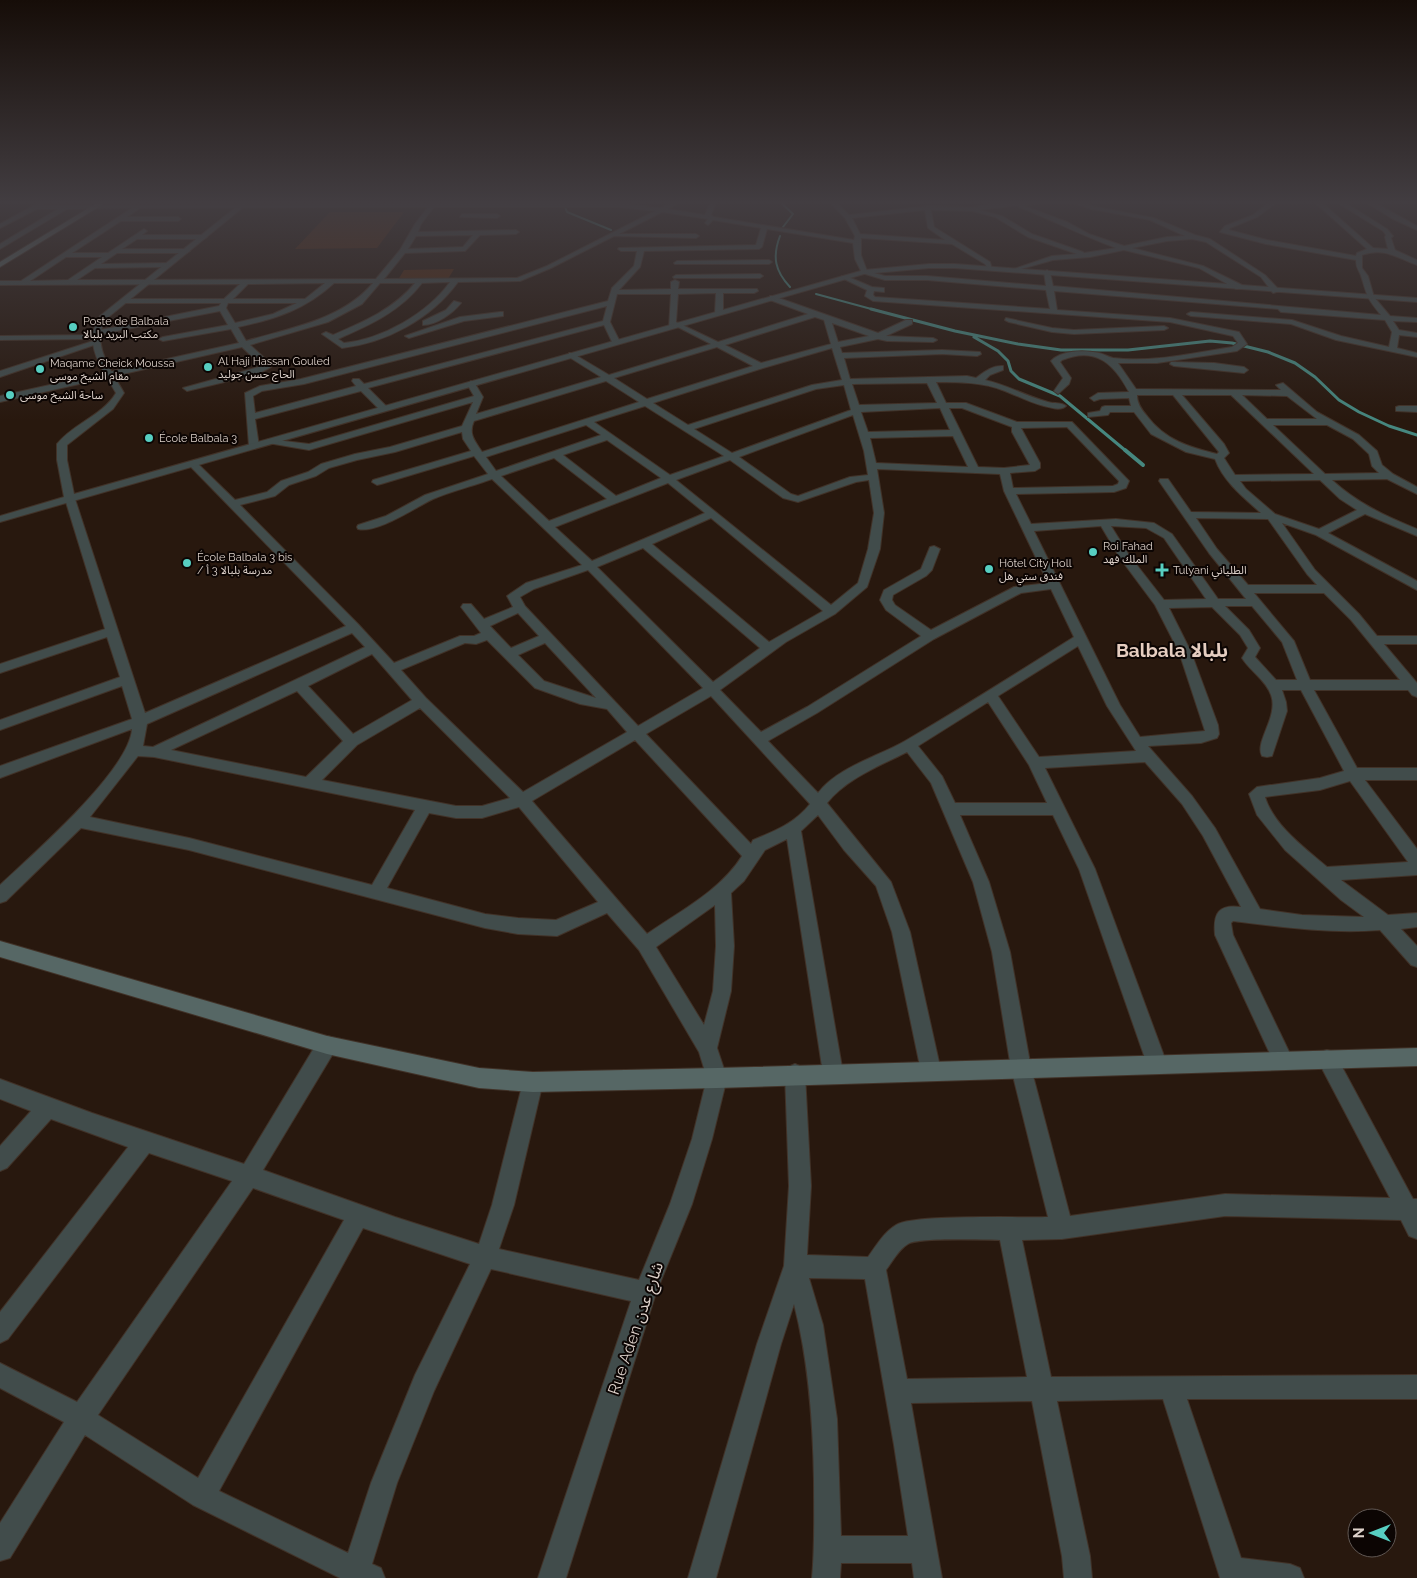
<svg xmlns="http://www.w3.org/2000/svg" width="1417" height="1578" font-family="Raleway,'Noto Sans Arabic',sans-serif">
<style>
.green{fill:#50260c}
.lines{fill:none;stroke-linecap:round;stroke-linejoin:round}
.stream-far2{stroke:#46877f;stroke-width:2}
.stream-far1{stroke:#46877f;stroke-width:3}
.stream{stroke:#46877f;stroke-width:4}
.minor-casing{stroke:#413228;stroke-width:2}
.tertiary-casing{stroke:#413228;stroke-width:2}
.secondary-casing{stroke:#413228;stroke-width:2}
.minor{fill:#414c4b;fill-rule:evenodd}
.tertiary{fill:#414c4b;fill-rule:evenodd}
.secondary{fill:#566765;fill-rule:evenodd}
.poi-dot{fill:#57cec1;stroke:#0c0503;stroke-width:2}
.labels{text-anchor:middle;stroke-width:4;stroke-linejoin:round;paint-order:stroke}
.far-poi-label{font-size:11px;fill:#ddd1ca;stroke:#0c0503;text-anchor:start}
.near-street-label{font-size:16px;fill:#ddd1ca;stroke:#0c0503}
.district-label{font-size:19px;font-weight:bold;fill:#e5cdc0;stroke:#0c0503}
</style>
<rect width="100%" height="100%" fill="#28180e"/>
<!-- green -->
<path class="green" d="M 330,212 L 404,212 L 377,248 L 295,249 Z
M 454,269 L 448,279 L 398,280 L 404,270 Z"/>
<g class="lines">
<!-- stream-far2 -->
<path class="stream-far2" d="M 778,200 L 793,214 L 783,227
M 565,207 L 567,212 L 611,230
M 780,236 C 772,257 775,271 790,287
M 816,294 L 875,310"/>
<!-- stream-far1 -->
<path class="stream-far1" d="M 871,309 L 955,331 L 1018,344 L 1061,350 L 1128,350 L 1210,341 L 1232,343 L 1268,352 L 1295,363 L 1315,377 L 1339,400 L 1359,412 L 1389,426 L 1417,435
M 974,337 L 998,351 L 1008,361 L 1011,371 L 1019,379 L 1060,396 L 1126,451"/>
<!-- stream -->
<path class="stream" d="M 1125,450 L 1143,465"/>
<defs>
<path id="minor" d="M 44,200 L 48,202 L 43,205 L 431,204 L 433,200 L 438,200 L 437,204 L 619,203 L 661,208 L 676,200 L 684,200 L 668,209 L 705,215 L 711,200 L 717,200 L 711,215 L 714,217 L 854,240 L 855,236 L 845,218 L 827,200 L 834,200 L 849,215 L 928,206 L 973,207 L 1004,202 L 1078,200 L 1092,206 L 1154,218 L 1195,235 L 1210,239 L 1265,275 L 1280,291 L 1273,293 L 1261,277 L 1206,242 L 1192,239 L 1167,241 L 1132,248 L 1203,266 L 1242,285 L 1242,289 L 1236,289 L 1199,268 L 1124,250 L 1090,257 L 1053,260 L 1014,271 L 1014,269 L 1052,256 L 1077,254 L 1028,237 L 995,217 L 972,211 L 931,210 L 934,227 L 990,262 L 992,269 L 988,269 L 985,264 L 952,244 L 861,238 L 861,255 L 867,271 L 885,276 L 927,276 L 1046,286 L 1044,272 L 1047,270 L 1050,272 L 1053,286 L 1381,315 C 1368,299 1368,299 1362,279 C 1360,270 1356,270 1356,260 L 1266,244 L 1220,232 L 1225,226 L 1253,215 L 1272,200 L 1298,200 L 1300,202 L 1297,204 L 1276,203 L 1257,217 L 1230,228 L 1229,230 L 1267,240 L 1356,256 L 1357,253 L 1367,249 L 1312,200 L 1319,200 L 1373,248 L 1388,249 L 1385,237 L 1386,235 L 1383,231 L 1333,200 L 1341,200 L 1387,229 L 1393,236 L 1391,238 L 1395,250 L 1417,260 L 1417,265 C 1397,258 1384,247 1362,255 L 1362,268 L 1368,276 L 1374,297 L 1390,316 L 1417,318 L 1417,322 L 1393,321 L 1399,330 L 1417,333 L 1417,337 L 1399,335 L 1397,348 L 1417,353 L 1417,357 L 1336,340 L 1291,324 L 1191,316 L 1187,314 L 1191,312 L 1292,320 L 1341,336 L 1389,347 L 1392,332 L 1385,320 L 1281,312 L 1278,309 L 1054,291 L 1057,310 L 1170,318 L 1239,332 L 1247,344 L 1237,351 L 1157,363 L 1118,363 L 1136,389 L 1281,390 L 1276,385 L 1283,383 L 1317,412 L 1359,435 L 1377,451 L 1382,465 L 1393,474 L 1417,487 L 1417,494 L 1387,479 L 1332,480 C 1357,503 1385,516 1417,529 L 1417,536 L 1365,514 L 1328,533 L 1417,581 L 1417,590 L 1316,535 L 1282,523 L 1315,570 L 1359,614 L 1377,636 L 1417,636 L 1417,644 L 1384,644 L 1417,683 L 1417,697 L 1412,695 L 1408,690 L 1314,690 L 1357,768 L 1417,768 L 1417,780 L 1365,780 L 1417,849 L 1417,875 L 1341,880 L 1388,915 L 1417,913 L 1417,927 L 1401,929 L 1417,946 L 1417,967 L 1411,965 L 1380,930 C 1331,934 1282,927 1233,921 L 1231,923 L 1233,935 L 1293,1060 L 1290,1067 L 1283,1069 L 1276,1067 L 1215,935 C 1213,914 1218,904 1241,907 L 1203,836 L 1182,804 L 1145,762 L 1045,768 L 1095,869 L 1167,1064 L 1164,1071 L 1157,1074 L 1150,1071 L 1147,1064 L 1079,869 L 1053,815 L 960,815 L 989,882 L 1010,952 L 1031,1068 L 1070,1216 L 1225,1194 L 1390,1198 L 1317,1059 L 1320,1052 L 1327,1050 L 1334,1052 L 1413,1199 L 1417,1199 L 1417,1239 L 1409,1236 L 1401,1220 L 1225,1216 L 1062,1239 L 1022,1240 L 1051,1377 L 1417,1375 L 1417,1399 L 1187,1399 L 1241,1558 L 1290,1564 L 1300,1568 L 1304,1578 L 1220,1578 L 1163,1399 L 1057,1401 L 1090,1556 L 1092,1578 L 1064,1578 L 1062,1556 L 1032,1401 L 911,1403 L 942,1578 L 914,1578 L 912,1563 L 841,1563 L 840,1578 L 812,1578 C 815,1546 814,1514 814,1482 C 813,1423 809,1362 794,1304 L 781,1344 L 716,1578 L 688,1578 L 757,1344 L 784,1266 L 789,1186 L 785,1074 L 788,1067 L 795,1064 L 802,1067 L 805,1074 L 811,1186 L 807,1255 L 868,1257 C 876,1246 884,1232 896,1225 C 914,1214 1021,1218 1048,1217 L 1011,1068 L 992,952 L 973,882 L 931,783 L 907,752 C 879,766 846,779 827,803 L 891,882 L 910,932 L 941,1071 L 938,1078 L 931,1081 L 924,1078 L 921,1071 L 892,932 L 876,886 L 844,850 L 818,815 L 801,831 L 843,1073 L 840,1080 L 833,1083 L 826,1080 L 823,1073 L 787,839 L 765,850 L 744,881 L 731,893 L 734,946 L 731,991 L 717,1048 L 727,1078 L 712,1139 L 692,1204 L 656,1293 L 566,1578 L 538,1578 L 631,1301 L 491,1269 L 434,1391 L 397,1483 L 372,1564 L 381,1568 L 385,1578 L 340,1578 L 193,1505 L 85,1435 L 10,1558 L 0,1561 L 0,1523 L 64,1422 L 0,1388 L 0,1363 L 77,1402 L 232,1181 L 149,1153 L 8,1339 L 0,1343 L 0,1312 L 128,1147 L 51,1119 L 7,1168 L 0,1171 L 0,1146 L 31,1111 L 0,1099 L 0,1079 L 92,1113 L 244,1164 L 320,1038 L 327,1036 L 334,1038 L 337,1045 L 334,1052 L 263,1170 L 395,1217 L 479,1244 L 492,1205 L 523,1082 L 526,1075 L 533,1072 L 540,1075 L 543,1082 L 514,1205 L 499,1249 L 639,1280 L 670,1204 L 692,1139 L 707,1078 L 699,1052 L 639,950 L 607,913 L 557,936 L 518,934 L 485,928 L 189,850 L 81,828 L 6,901 L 0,903 L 0,885 C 32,855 129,771 132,729 L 0,778 L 0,766 L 132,719 L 122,686 L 0,730 L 0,720 L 120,677 L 107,637 L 0,673 L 0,664 L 105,629 L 65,499 L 70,496 L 75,499 L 145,713 L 346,626 L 190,466 L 190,462 L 196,462 L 235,500 L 267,492 L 281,481 L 308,472 L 321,464 L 355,454 L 390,447 L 462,426 L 473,402 L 309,450 L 268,443 L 268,439 L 309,444 L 474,396 L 467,384 L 471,381 L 474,382 L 483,397 L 476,414 L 601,377 L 569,357 L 569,353 L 572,353 L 609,375 L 711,344 L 676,326 L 669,328 L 671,294 L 617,294 L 610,322 L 620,342 L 619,344 L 613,344 L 604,325 L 368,388 L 386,406 L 386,410 L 380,410 L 361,391 L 255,419 L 259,446 L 254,449 L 249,446 L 245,393 L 260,386 L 301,379 L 608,301 L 612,288 L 634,266 L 637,251 L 621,251 L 618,249 L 619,248 L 756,245 L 761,228 L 713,220 L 708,225 L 705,223 L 708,219 L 662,212 L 619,234 L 696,234 L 699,236 L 696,238 L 614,236 L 551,268 L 520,281 L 458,282 C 431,319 386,343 342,348 L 322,334 L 326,332 L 333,335 C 363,322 394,309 415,283 L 380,283 L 362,304 L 328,322 L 250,345 L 269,362 L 271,367 L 258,374 L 187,391 L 183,388 L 262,366 L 242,347 L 0,402 L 0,396 L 239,343 L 231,329 L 163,341 L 159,339 L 163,337 L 228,325 L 220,311 L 96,335 L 98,337 L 94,339 L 0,340 L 0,336 L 92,335 L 92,331 L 95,331 L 219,306 L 221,303 L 124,303 L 120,301 L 124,299 L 224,299 L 240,284 L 0,285 L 0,281 L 21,281 L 132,208 L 67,209 L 0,249 L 0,244 L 58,209 L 37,209 L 0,228 L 0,224 ZM 1052,203 L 1076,204 L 1091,209 L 1150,220 L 1185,236 L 1167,237 L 1124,246 L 1089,234 L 1067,222 L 1022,205 ZM 1019,205 L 1019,207 C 1052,220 1083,236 1116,248 L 1084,253 L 1083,252 L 1032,234 L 1002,216 L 979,210 ZM 428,207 L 415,224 L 400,250 L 376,279 L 77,280 L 95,268 L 168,267 L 171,265 L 168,263 L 101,264 L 117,253 L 187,253 L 190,251 L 187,249 L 122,249 L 137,239 L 204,239 L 207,237 L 204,235 L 142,235 L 147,231 L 144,229 L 108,253 L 72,253 L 121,221 L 178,221 L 181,219 L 178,217 L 127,217 L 140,208 ZM 434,207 L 619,207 L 655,211 L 547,266 L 517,278 L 384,279 L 405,253 L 465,251 L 480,235 L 516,234 L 519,232 L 516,230 L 418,232 L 421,224 ZM 925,210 L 928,228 L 945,240 L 860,234 L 852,218 ZM 767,229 L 853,243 L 855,259 L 862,273 L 885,280 L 927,280 L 1046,290 L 1050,309 L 875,297 L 873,295 L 874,291 L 884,292 L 884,288 L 872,287 L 846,276 L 842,276 L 842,278 L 867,290 L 865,296 L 873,301 L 1170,322 L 1233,336 L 1238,343 L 1232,347 C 1193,353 1152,363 1113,358 C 1108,357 1104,354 1099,353 C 1084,350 1061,350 1051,361 L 1063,378 L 1054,391 L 1058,394 L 1069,384 L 1071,378 L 1060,362 L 1062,360 C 1096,346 1114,364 1129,392 L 1098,393 L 1090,398 L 1094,401 L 1100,399 L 1129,398 L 1131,406 L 1105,406 L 1102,407 L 1100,411 L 1088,413 L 1088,417 L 1108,415 L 1110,412 L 1134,412 L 1151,434 L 1186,452 L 1215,459 C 1223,481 1243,497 1261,513 L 1191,512 L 1168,479 L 1160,479 L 1159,481 L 1209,553 L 1246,599 L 1218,599 L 1172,534 L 1154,523 L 1116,519 L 1031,524 L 1016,494 L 1114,492 L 1126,488 L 1129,481 L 1072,422 L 1017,422 L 966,403 L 946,403 L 936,382 C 960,382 982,382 1005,391 C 1018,396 1031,403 1044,406 C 1052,408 1061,411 1066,406 C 1061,402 1054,404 1048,402 C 1026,396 1007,385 985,380 L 990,375 L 1003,370 L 1003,366 C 993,365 984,372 976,378 L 967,376 L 850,379 L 844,358 L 942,354 L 977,356 L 981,354 L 980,352 L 942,350 L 842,353 L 840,347 L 878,339 L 887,341 L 933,342 L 937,340 L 933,338 L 886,336 L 912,324 L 912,320 L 906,320 L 878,333 L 773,296 L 770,296 L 770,300 L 808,314 L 718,342 L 676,322 L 678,294 L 716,293 L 715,313 L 719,315 L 723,313 L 723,293 L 754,293 L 758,291 L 757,289 L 678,289 L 679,282 L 675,280 L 671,282 L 671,289 L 619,290 L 640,267 L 644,251 L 759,249 L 762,247 ZM 473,235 L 463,247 L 408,249 L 416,236 ZM 66,257 L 102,257 L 68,280 L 30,281 ZM 450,282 C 427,314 382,339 344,343 L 338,339 C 370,325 401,311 422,283 ZM 325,283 L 305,299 L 233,299 L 248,284 ZM 334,283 L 373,283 C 342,320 290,328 246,341 L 238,327 C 276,319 306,309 334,283 ZM 228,303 L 297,303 L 273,314 L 235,323 L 226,308 ZM 607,306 L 603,321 L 364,384 L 359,379 L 353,379 L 352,381 L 356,386 L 255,413 L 253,396 L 262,391 L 304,384 ZM 815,317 L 824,320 L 831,344 L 761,363 L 725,345 ZM 832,323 L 869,336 L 838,342 ZM 717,347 L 753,366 L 647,399 L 614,378 ZM 832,348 L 842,380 L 812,385 L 688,425 L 653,403 L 763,368 ZM 606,381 L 639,402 L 482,452 C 475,441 468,434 474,421 ZM 927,383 L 937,403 L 859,405 L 852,384 ZM 844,385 L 851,410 L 732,453 L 694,429 L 816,389 ZM 1137,395 L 1173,395 L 1219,452 L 1217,454 C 1189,447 1165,440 1147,416 C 1141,409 1137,403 1137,395 ZM 1182,395 L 1231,395 L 1314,474 L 1235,475 L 1224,458 L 1229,453 L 1224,444 ZM 1242,395 L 1287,396 L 1317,419 L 1267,419 ZM 645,406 L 724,456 L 670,475 L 594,422 ZM 940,408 L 950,430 L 868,432 L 861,412 ZM 949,408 L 962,408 L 1012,427 L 1012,432 L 1030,465 L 1004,468 L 978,467 ZM 853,415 L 864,451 L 868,475 L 850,477 L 798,496 L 791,494 L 739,457 ZM 586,425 L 601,435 L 496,471 L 486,457 ZM 1273,425 L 1327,425 L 1353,439 L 1369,454 L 1372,466 L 1379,473 L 1325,474 ZM 1067,427 L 1119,481 L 1118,484 L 1113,486 L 1013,488 L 1010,473 L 1035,471 L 1040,468 L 1040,463 L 1021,428 ZM 462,432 L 463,439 L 471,451 L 373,480 L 372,482 L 377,485 L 381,484 L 474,456 L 488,474 L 425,495 L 386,516 L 358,525 L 357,527 L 358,529 C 377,534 416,507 433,499 C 452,491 473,486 492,479 L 582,565 L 526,583 L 507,596 L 513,607 L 484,619 L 471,604 L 463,604 L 461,607 L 481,633 L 474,636 L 460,636 L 394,663 L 358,624 L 240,505 L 275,496 L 289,485 L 316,476 L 329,468 L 357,460 L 395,452 ZM 953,436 L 968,467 L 876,463 L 870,438 ZM 607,440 L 661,478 L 616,496 L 563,455 ZM 554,458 L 607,499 L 549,521 L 501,476 ZM 730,460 L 783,498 L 798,502 L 856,482 L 869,480 L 874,513 L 868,549 L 858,583 L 831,605 L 676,480 ZM 877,469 L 1000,474 L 1004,491 L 1048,583 L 1014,587 L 931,630 L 895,605 L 892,600 L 893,595 L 926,576 L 932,570 L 940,549 L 934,546 L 930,547 L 921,569 L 884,590 L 880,600 L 886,610 L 921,636 L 807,707 L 761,732 L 720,690 L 786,642 L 835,614 L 867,587 L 880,549 L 884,513 ZM 1320,480 L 1340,499 L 1357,510 L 1319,529 L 1275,514 L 1246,489 L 1240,481 ZM 668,483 L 705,513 L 592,561 L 555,527 ZM 711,518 L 823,611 L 769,642 L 652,544 ZM 1196,518 L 1268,519 L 1307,574 L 1317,585 L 1248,585 L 1217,549 ZM 1101,526 L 1120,558 L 1155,605 L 1179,652 L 1205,731 L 1140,737 L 1120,705 L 1034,531 ZM 1111,526 L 1146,528 L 1164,538 L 1206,599 L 1164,600 L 1129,555 ZM 643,548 L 760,648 L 713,682 L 597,567 ZM 588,570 L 703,688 L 638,726 L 525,606 L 520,597 L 534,589 ZM 1051,589 L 1074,637 C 1018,672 962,708 905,741 C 877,757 838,767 818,793 L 768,741 L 817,713 L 934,639 L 998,605 L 1021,593 ZM 1254,593 L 1324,593 L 1351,620 L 1400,680 L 1310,680 L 1294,641 ZM 1225,606 L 1252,606 L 1282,642 L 1297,680 L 1276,680 L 1255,657 L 1260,648 L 1249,630 ZM 1212,607 L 1240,635 L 1248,648 L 1242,658 C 1250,671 1266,680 1271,695 C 1279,717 1254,742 1262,756 L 1267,757 L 1272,756 L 1287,711 L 1286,702 L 1282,690 L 1301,690 L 1344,771 L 1320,778 L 1257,787 L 1249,794 L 1257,815 L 1285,850 L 1341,900 L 1364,917 L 1302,915 L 1260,909 L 1215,828 L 1192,796 L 1148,746 L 1201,743 L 1217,738 L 1219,734 L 1218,725 L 1191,652 L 1169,608 ZM 518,613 L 539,636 L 511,648 L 490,626 ZM 352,633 L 365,647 L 153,747 L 143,746 L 147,724 ZM 487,640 L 535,688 L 580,704 L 607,709 L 627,732 L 523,792 L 426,698 L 401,670 L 465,643 L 476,644 ZM 545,643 L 596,698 L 544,681 L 518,655 ZM 1078,646 L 1107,706 L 1136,751 L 1039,757 L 998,696 ZM 372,654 L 412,700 L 353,734 L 308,686 ZM 297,691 L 343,741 L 306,777 L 171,750 ZM 711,696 L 810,804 C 795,823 775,831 753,840 L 751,844 L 646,734 ZM 988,702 L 1029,765 L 1047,803 L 955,803 L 942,776 L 918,746 ZM 420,708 L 510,798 L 482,806 L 456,806 L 322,780 L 357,745 ZM 635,740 L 742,856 C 720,891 680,911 647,934 L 532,801 ZM 138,756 L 154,757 L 415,810 L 372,885 L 189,838 L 90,817 ZM 1350,781 L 1408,862 L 1327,867 C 1305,848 1274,826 1265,797 L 1320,790 ZM 519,807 L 598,902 L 556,920 L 518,918 L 485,914 L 387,888 L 429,813 L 456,818 L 482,818 ZM 715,905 L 716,946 L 713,991 L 704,1025 L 656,947 ZM 253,1188 L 344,1220 L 198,1478 L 98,1415 ZM 363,1228 L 470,1264 L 415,1375 L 371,1483 L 348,1553 L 219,1491 ZM 1000,1240 L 1027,1377 L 907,1379 L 886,1270 C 892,1262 899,1249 908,1244 C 919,1237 983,1240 1000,1240 ZM 809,1278 L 865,1279 L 894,1445 L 908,1536 L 841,1536 L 837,1419 L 823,1325 Z
M 1362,200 L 1370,200 L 1417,226 L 1417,230 L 1393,219 Z
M 462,214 L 497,214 L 500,216 L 497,218 L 460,217 Z
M 677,261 L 769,260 L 772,262 L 769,264 L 675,264 L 674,263 Z
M 676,275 L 760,274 L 763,276 L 760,278 L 674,278 L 673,277 Z
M 454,301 L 461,303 C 453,313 437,325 423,325 L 423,321 L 446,310 Z
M 500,312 L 503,312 L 503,316 L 464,321 L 409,338 L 405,336 L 460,317 Z
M 1006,318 L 1052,328 L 1074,330 L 1164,326 L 1168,328 L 1164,330 L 1074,334 L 1052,332 L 1009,322 L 1005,320 Z
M 93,341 L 100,343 L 0,377 L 0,371 Z
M 1171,362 L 1214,363 L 1244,367 L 1248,370 L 1244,373 L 1174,366 L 1170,364 Z
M 1399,406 L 1417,406 L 1417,412 L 1396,411 L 1396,407 Z"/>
<path id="tertiary" d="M 245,200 L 252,200 L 106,319 C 90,344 112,371 124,393 L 113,409 L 67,445 L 67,460 L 74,494 L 864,270 L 929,264 L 955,264 L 1417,298 L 1417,302 L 955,268 L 929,268 L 864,274 L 0,522 L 0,516 L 64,497 L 57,460 L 57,444 C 74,423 102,416 116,393 C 102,368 82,344 100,316 Z"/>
<path id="secondary" d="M 102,200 L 110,200 L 0,267 L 0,262 Z
M 0,941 L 327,1036 L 479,1068 L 533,1072 L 717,1068 L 1417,1048 L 1417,1066 L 717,1088 L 533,1092 L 479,1088 L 327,1054 L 0,957 Z"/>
</defs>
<!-- minor casing -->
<use href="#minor" class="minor-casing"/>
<!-- tertiary casing -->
<use href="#tertiary" class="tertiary-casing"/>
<!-- secondary casing -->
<use href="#secondary" class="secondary-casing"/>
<!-- minor -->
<use href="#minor" class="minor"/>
<!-- tertiary -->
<use href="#tertiary" class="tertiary"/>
<!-- secondary -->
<use href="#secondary" class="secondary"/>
</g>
<!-- sky -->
<linearGradient id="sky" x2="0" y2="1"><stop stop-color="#160d08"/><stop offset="0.48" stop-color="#423d41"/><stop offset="1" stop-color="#423d41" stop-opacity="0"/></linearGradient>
<rect width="1417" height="421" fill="url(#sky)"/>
<!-- markers -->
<g class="poi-dot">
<circle cx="73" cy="327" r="5"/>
<circle cx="208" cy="367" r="5"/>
<circle cx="40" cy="369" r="5"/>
<circle cx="10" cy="395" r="5"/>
<circle cx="149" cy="438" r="5"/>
<circle cx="1093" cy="552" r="5"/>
<circle cx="187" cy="563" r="5"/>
<circle cx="989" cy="569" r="5"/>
<path d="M1159.5 562.5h5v5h5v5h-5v5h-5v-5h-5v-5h5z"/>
</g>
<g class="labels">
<!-- far-poi labels -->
<g class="far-poi-label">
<text x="83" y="325">Poste de Balbala<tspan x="83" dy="13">مكتب البريد بلبالا</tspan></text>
<text x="218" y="365">Al Haji Hassan Gouled<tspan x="218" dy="13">الحاج حسن جوليد</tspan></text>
<text x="50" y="367">Maqame Cheick Moussa<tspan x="50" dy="13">مقام الشيخ موسى</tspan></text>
<text x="20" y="399">ساحة الشيخ موسى</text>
<text x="159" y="442">École Balbala 3</text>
<text x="1103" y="550">Roi Fahad<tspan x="1103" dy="13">الملك فهد</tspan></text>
<text x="197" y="561">École Balbala 3 bis<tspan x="197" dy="13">/ مدرسة بلبالا 3 أ</tspan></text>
<text x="999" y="567">Hôtel City Holl<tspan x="999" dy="13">فندق ستي هل</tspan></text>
<text x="1173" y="574">Tulyani الطلياني</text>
</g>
<!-- near-street labels -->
<g class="near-street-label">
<text transform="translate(635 1328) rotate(-71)" y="6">Rue Aden شارع عدن</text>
</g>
<!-- district labels -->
<g class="district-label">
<text x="1172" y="657">Balbala بلبالا</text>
</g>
</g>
<!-- north arrow -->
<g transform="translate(1372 1533) rotate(270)"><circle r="24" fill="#0c0503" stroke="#605753"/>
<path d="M0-4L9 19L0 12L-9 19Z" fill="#57cec1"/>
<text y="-8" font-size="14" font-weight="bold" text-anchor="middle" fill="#ddd1ca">N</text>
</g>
</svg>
